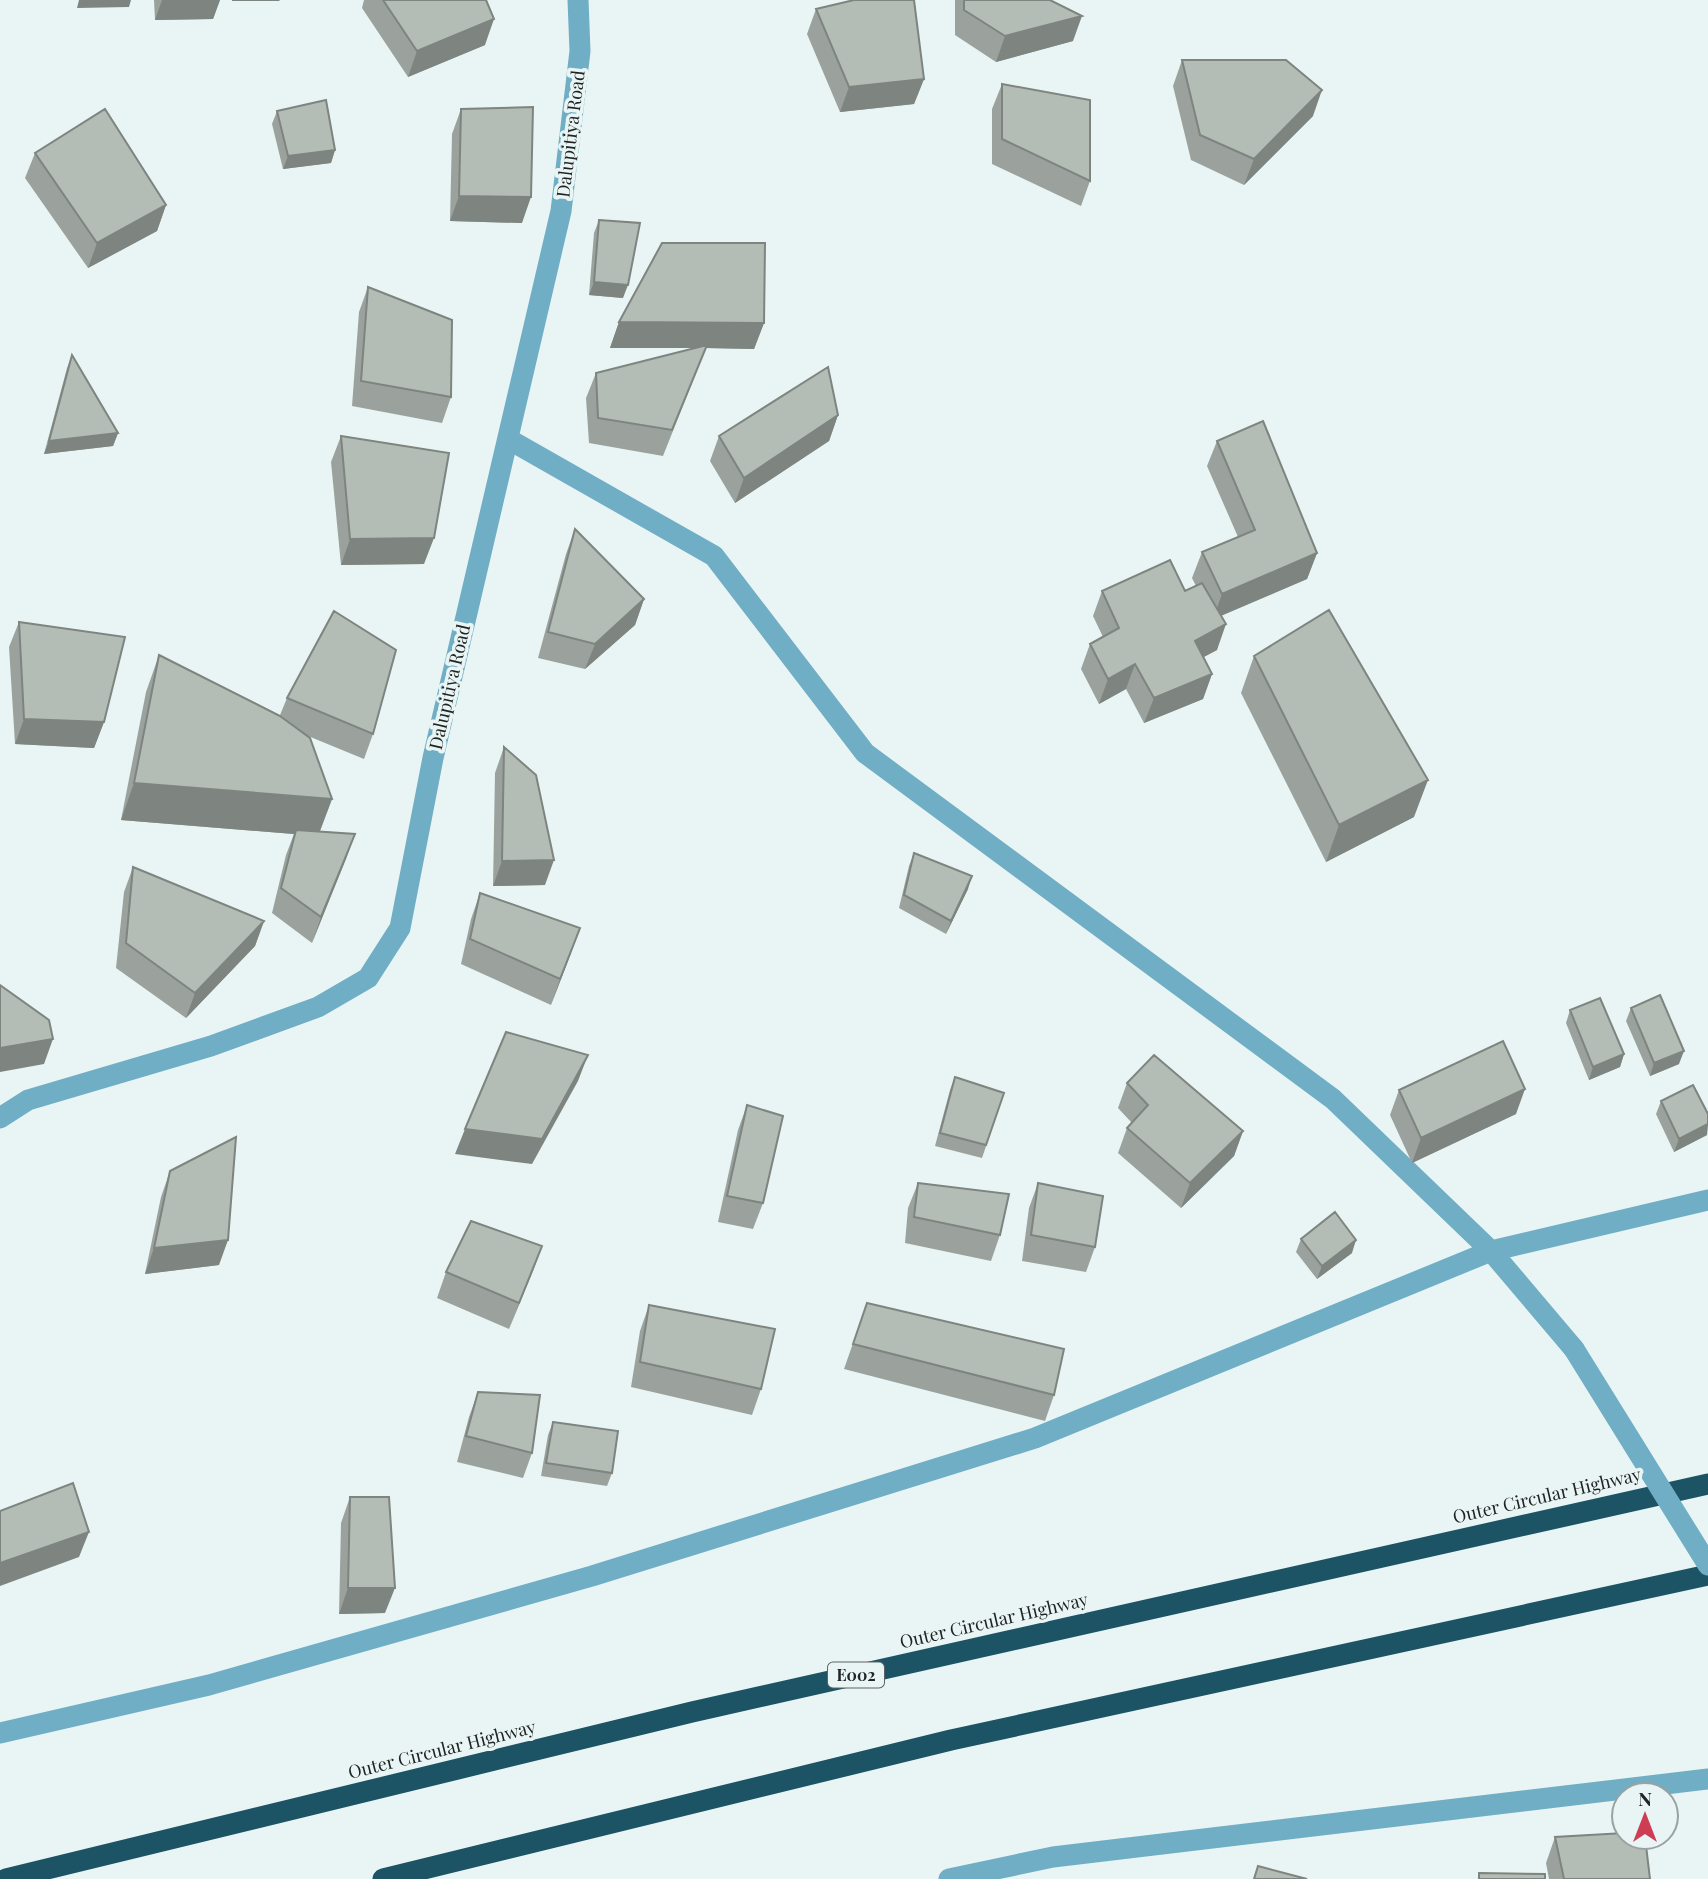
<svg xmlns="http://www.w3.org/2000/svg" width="1708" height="1879" font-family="'Playfair Display',serif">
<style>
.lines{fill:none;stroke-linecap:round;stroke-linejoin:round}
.minor{stroke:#6faec5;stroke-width:21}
.highway{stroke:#1c5466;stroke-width:21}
.minor-bridge{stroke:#6faec5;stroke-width:21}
.wall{fill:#9ba29d}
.shaded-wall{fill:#7e847f}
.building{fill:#b4bcb6;stroke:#7e847f;stroke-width:2}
.labels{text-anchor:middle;stroke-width:7;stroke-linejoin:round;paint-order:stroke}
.shield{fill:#e9f5f4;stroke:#5c6362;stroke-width:2}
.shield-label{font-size:16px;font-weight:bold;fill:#202524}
.street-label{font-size:18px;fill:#202524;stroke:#e9f5f4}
</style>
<rect width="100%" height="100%" fill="#e9f5f4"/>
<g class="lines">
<!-- minor -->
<path class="minor" d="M 508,439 L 714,556 L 865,753 L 1333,1099 L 1491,1251 L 1574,1349
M 0,1118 L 28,1100 L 211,1046 L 318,1007 L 368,978 L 400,928 L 433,758 L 561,211 L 580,51 L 578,0
M 0,1733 L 209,1685 L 592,1576 L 1035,1438 L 1491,1251 L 1708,1200
M 949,1879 L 1053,1857 L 1708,1779"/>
<!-- highway -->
<path class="highway" d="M 6,1879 L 692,1712 L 1708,1484
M 383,1879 L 951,1740 L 1708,1575"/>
<!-- minor-bridge -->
<path class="minor-bridge" d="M 1574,1349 L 1708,1565"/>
</g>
<!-- wall -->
<path class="wall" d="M 154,0 L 220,0 L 213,19 L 155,20 Z
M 364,0 L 486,0 L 485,45 L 408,77 L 362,8 Z
M 955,0 L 1050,0 L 1073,41 L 996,62 L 955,35 Z
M 816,9 L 924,79 L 914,104 L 840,112 L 807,34 Z
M 1182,60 L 1313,116 L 1244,185 L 1191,160 L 1173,86 Z
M 1002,84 L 1090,181 L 1081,206 L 992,164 L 992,109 Z
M 461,109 L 522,223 L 450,221 L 452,134 Z
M 277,111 L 335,150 L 331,163 L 283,169 L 272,124 Z
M 35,153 L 166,205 L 157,231 L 88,268 L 25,178 Z
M 599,220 L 623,298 L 589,295 L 594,233 Z
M 662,243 L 765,243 L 764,323 L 754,349 L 706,348 L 663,456 L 589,443 L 586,398 L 596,373 L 695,348 L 610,348 L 619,322 Z
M 368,287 L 451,397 L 442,423 L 352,406 L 359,312 Z
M 72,355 L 118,433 L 113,446 L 44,454 L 67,368 Z
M 838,415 L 829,441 L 735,503 L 710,461 L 719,436 Z
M 341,436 L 424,564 L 341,565 L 331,462 Z
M 1217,441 L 1317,553 L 1307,579 L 1221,616 L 1217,650 L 1204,657 L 1212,674 L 1203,699 L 1144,723 L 1126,689 L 1099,704 L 1081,669 L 1090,644 L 1103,637 L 1093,616 L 1102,591 L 1185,591 L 1196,586 L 1192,578 L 1202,552 L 1238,537 L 1207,466 Z
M 575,529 L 644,599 L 635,625 L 585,669 L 538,658 L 566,554 Z
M 19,622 L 104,722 L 94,748 L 15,744 L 9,647 Z
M 159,655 L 280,715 L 287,698 L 373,734 L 364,759 L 308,736 L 332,799 L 320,831 L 355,834 L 312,943 L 272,913 L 286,855 L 294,834 L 121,820 L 146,692 Z
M 1254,656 L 1414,817 L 1326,862 L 1241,693 Z
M 504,747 L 545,885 L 493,886 L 495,773 Z
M 914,853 L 968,889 L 946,934 L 899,908 L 909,866 Z
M 133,867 L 264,921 L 255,946 L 186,1018 L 116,968 L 124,892 Z
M 480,893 L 571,953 L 551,1005 L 461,964 L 471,919 Z
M 1631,1008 L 1679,1064 L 1650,1076 L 1626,1021 Z
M 1570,1010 L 1624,1054 L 1620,1067 L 1589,1080 L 1566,1023 Z
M 955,1077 L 1004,1093 L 982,1158 L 935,1146 L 950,1090 Z
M 1127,1083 L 1243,1131 L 1234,1156 L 1181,1208 L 1118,1153 L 1127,1128 L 1132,1123 L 1118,1108 Z
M 1399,1090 L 1516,1114 L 1412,1163 L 1390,1115 Z
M 1661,1101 L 1708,1114 L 1707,1135 L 1674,1152 L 1656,1114 Z
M 747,1105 L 763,1203 L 753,1229 L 718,1222 L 738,1130 Z
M 170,1171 L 219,1265 L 145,1274 L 161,1197 Z
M 918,1183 L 1000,1235 L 991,1261 L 905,1243 L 908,1208 Z
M 1038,1183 L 1095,1247 L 1086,1272 L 1022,1261 L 1029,1208 Z
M 1301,1239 L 1352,1253 L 1317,1279 L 1296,1252 Z
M 542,1246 L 509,1329 L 437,1298 L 446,1272 Z
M 867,1303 L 1054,1395 L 1045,1421 L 844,1369 Z
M 649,1305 L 761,1389 L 752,1415 L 631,1387 L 640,1331 Z
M 478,1392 L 532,1453 L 523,1478 L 457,1462 L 469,1417 Z
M 553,1422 L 612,1473 L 607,1486 L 541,1476 L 548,1435 Z
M 350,1497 L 385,1613 L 339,1614 L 341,1523 Z
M 1555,1837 L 1650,1879 L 1549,1879 L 1546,1863 Z"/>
<!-- shaded-wall -->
<path class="shaded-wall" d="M 79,0 L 131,0 L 129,7 L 77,8 Z
M 162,0 L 220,0 L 213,19 L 155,20 Z
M 232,0 L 280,0 L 279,1 L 232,1 Z
M 1082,16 L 1073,41 L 996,62 L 1005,36 Z
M 494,19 L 485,45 L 408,77 L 417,51 Z
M 924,79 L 914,104 L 840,112 L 849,87 Z
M 1322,90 L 1313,116 L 1244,185 L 1254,159 Z
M 335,150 L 331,163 L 283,169 L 288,156 Z
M 459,196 L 531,197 L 522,223 L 450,221 Z
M 166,205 L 157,231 L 88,268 L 97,243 Z
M 594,282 L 628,285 L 623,298 L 589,295 Z
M 619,322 L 764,323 L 754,349 L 706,348 L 663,456 L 706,348 L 610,348 Z
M 838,415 L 829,441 L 735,503 L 744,478 Z
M 118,433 L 113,446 L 44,454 L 49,441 Z
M 434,538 L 424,564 L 341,565 L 350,539 Z
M 1317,553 L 1307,579 L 1213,619 L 1222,594 Z
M 644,599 L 635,625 L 585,669 L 595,644 Z
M 1226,624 L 1217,650 L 1186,666 L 1195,641 Z
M 1135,664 L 1126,689 L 1099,704 L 1108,679 Z
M 1212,674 L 1203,699 L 1144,723 L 1154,698 Z
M 24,719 L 104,722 L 94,748 L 15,744 Z
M 1428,780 L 1414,817 L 1326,862 L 1339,825 Z
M 134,783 L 332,799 L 318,836 L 121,820 Z
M 355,834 L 346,859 L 312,943 L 321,917 Z
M 554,860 L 545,885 L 493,886 L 502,861 Z
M 972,876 L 968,889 L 946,934 L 951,921 Z
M 264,921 L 255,946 L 186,1018 L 195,993 Z
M 580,928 L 571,953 L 551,1005 L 560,979 Z
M 53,1039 L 44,1064 L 0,1072 L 0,1048 Z
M 1684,1051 L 1679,1064 L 1650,1076 L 1654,1063 Z
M 1624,1054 L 1620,1067 L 1589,1080 L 1593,1067 Z
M 588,1055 L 578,1081 L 532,1164 L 455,1154 L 465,1129 Z
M 1525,1089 L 1516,1114 L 1412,1163 L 1421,1138 Z
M 1708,1124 L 1707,1135 L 1674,1152 L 1679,1139 Z
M 1243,1131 L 1234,1156 L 1181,1208 L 1190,1183 Z
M 228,1240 L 219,1265 L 145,1274 L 154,1248 Z
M 1356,1240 L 1352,1253 L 1317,1279 L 1322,1266 Z
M 542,1246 L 533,1271 L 509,1329 L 519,1303 Z
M 89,1532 L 79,1557 L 0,1586 L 0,1563 Z
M 348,1588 L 395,1588 L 385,1613 L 339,1614 Z"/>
<!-- building -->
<path class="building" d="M 383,0 L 486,0 L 494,19 L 417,51 Z
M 854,0 L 914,0 L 924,79 L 849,87 L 816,9 Z
M 964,0 L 1050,0 L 1082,16 L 1005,36 L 964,10 Z
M 1182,60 L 1286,60 L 1322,90 L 1254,159 L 1200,135 Z
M 1002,84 L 1090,100 L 1090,181 L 1002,139 Z
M 326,100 L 335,150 L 288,156 L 277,111 Z
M 533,107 L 531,197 L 459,196 L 461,109 Z
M 105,109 L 166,205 L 97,243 L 35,153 Z
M 599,220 L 640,223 L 628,285 L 594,282 Z
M 662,243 L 765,243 L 764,323 L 619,322 Z
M 368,287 L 452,320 L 451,397 L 361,381 Z
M 707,345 L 672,430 L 598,418 L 596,373 Z
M 72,355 L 118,433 L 49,441 Z
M 828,367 L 838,415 L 744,478 L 719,436 Z
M 1263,421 L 1317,553 L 1222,594 L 1202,552 L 1255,530 L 1217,441 Z
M 341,436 L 449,453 L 434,538 L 350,539 Z
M 575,529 L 644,599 L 595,644 L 548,632 Z
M 1170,560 L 1185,591 L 1202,583 L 1226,624 L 1195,641 L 1212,674 L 1154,698 L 1135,664 L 1108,679 L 1090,644 L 1119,628 L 1102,591 Z
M 1329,610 L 1428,780 L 1339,825 L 1254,656 Z
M 334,611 L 396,650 L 373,734 L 287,698 Z
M 19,622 L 125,637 L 104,722 L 24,719 Z
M 159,655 L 280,716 L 310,738 L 332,799 L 134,783 Z
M 504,747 L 536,775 L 554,860 L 502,861 Z
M 296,830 L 355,834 L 321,917 L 281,888 Z
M 914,853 L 972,876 L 951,921 L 904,895 Z
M 133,867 L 264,921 L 195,993 L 126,943 Z
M 480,893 L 580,928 L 560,979 L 470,939 Z
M 0,985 L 49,1020 L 53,1039 L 0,1048 Z
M 1660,995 L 1684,1051 L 1654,1063 L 1631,1008 Z
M 1600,998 L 1624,1054 L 1593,1067 L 1570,1010 Z
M 506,1032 L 588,1055 L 542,1139 L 465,1129 Z
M 1503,1041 L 1525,1089 L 1421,1138 L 1399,1090 Z
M 1154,1055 L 1243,1131 L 1190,1183 L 1127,1128 L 1148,1105 L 1127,1083 Z
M 955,1077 L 1004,1093 L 986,1145 L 940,1133 Z
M 1693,1085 L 1708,1114 L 1708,1124 L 1679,1139 L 1661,1101 Z
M 747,1105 L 783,1116 L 763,1203 L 727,1196 Z
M 236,1137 L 228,1240 L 154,1248 L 170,1171 Z
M 918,1183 L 1009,1194 L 1000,1235 L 914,1217 Z
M 1038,1183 L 1103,1196 L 1095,1247 L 1031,1235 Z
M 1335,1212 L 1356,1240 L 1322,1266 L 1301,1239 Z
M 471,1221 L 542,1246 L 519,1303 L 446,1272 Z
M 867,1303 L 1064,1349 L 1054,1395 L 853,1344 Z
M 649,1305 L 775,1329 L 761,1389 L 640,1362 Z
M 478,1392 L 540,1395 L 532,1453 L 466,1436 Z
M 553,1422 L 618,1431 L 612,1473 L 546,1463 Z
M 73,1483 L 89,1532 L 0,1563 L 0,1511 Z
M 350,1497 L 389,1497 L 395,1588 L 348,1588 Z
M 1624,1833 L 1624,1837 L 1645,1837 L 1650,1879 L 1564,1879 L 1555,1837 Z
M 1258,1866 L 1307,1879 L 1254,1879 Z
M 1479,1873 L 1545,1874 L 1545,1879 L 1479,1879 Z"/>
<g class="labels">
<!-- shield labels -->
<rect class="shield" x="828" y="1662.5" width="56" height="25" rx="5"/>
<g class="shield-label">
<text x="856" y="1681">E002</text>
</g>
<!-- street labels -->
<g class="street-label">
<text transform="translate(571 134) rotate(-83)" y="6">Dalupitiya Road</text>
<text transform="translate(450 687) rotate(-77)" y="6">Dalupitiya Road</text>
<text transform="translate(1547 1496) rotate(-13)" y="6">Outer Circular Highway</text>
<text transform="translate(994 1621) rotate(-13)" y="6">Outer Circular Highway</text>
<text transform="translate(442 1750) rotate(-14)" y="6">Outer Circular Highway</text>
</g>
</g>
<!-- north arrow -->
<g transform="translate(1645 1816)"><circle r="33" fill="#e9f5f4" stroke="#99a2a1" stroke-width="2"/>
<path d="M0-5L12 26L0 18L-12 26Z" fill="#cd3d53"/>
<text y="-10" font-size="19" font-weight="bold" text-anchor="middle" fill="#202524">N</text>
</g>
</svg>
